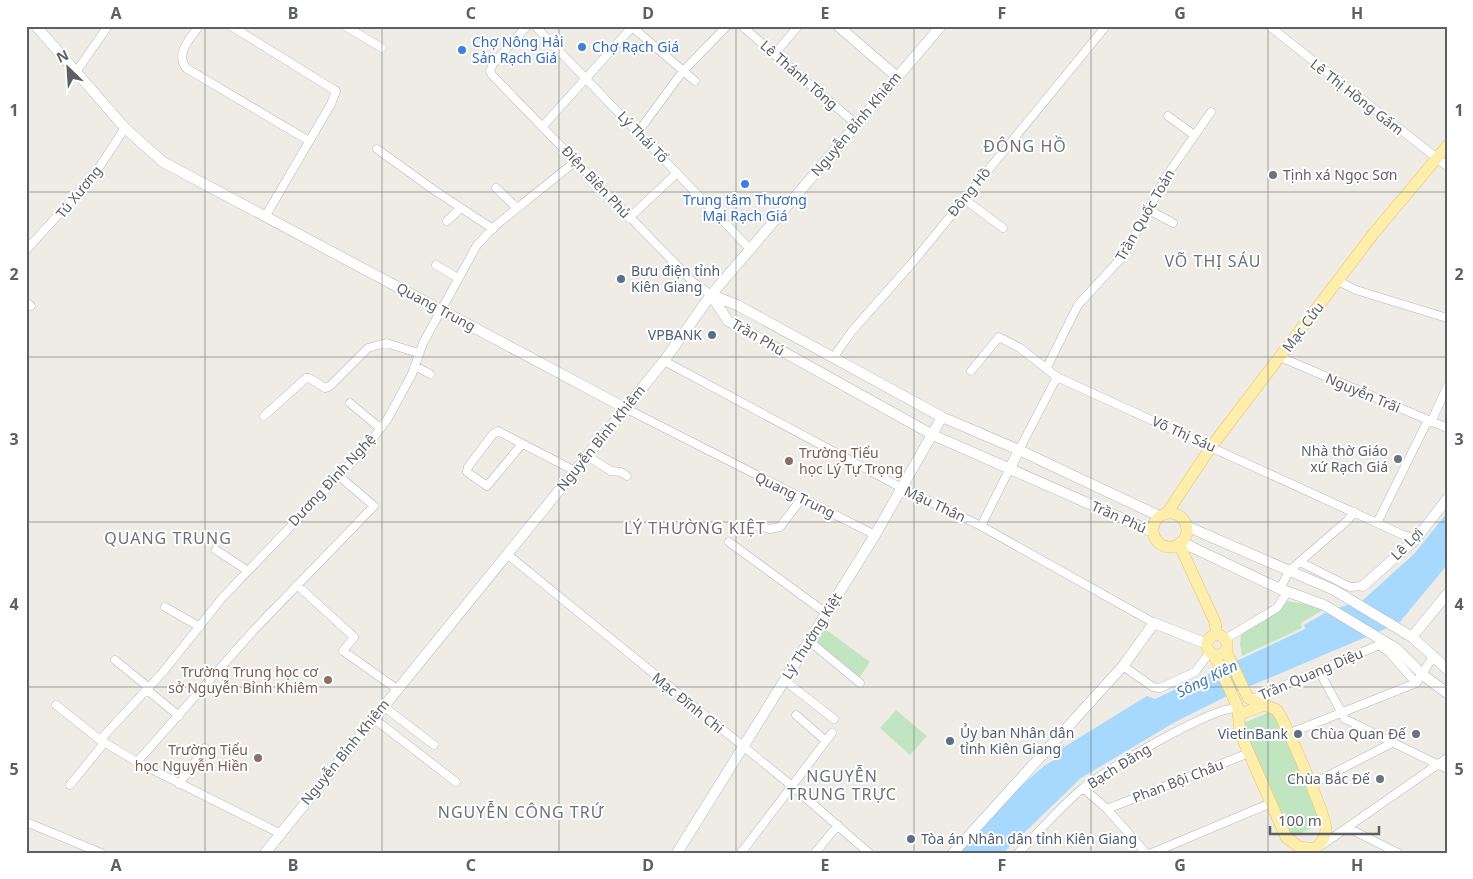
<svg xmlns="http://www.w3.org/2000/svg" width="1473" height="879" font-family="'Noto Sans',sans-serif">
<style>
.green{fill:#c2e5c1}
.water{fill:#a6d9fd}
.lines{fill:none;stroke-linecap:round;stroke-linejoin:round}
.street-casing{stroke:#b5b7bb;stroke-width:9}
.secondary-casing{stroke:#b6b9be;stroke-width:11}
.primary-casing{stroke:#edc25e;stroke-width:12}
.street{stroke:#fff;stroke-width:8}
.secondary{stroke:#fff;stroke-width:10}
.primary{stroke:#fdeeab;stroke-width:11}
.grid{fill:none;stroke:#5c6064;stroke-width:1;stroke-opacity:0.55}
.shop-dot{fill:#3f7fe0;stroke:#fff;stroke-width:2}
.worship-dot{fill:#6b7280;stroke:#fff;stroke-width:2}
.service-dot{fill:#5c6f8a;stroke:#fff;stroke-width:2}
.education-dot{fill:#8d6e63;stroke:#fff;stroke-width:2}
.labels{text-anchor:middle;stroke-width:4;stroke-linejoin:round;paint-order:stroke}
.shop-label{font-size:14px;fill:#366cbe;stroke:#fff;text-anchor:start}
.street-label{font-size:14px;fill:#5c6064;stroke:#fff}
.worship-label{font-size:14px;fill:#5b616d;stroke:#fff;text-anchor:end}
.service-label{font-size:14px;fill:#4e5e75;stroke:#fff;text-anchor:start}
.education-label{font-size:14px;fill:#785e54;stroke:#fff;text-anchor:end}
.water-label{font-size:15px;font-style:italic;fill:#427aae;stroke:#fff}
.quarter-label{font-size:16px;letter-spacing:1px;fill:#6d7276;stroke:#fff}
.neatline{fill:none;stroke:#5c6064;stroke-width:2}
.grid-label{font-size:16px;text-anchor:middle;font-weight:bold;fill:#5c6064}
</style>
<rect width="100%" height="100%" fill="#eeece4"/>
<!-- green -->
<path class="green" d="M 1287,601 L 1316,606 L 1323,610 L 1301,623 L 1302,628 L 1242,656 L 1240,644 L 1241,635 Z
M 824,628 L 870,662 L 859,678 L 816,643 Z
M 896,710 L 927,736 L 910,755 L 880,728 Z
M 1272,711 L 1276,713 L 1321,824 L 1294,836 L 1291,835 L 1241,724 Z"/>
<!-- water -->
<path class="water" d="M 1447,513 L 1447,565 L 1399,623 L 1229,695 L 1175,722 L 1081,778 L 1003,853 L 959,853 L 990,813 L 1044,766 L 1059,757 L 1060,750 L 1064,747 L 1147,696 L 1155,699 L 1305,629 L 1304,625 L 1330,610 L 1362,601 L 1414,554 Z"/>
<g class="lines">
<defs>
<path id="street" d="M 199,26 C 190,39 175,53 186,68 L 309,141
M 231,26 L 336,91 L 331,104 L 265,217
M 345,26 L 382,48
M 527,26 L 493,64 L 490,71 L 492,75 L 693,282 L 711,295
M 535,26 L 750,249
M 631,26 L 695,81
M 742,26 L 856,124
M 1269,26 L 1447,166
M 774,55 L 798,26
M 76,72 L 108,26
M 1168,116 L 1194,135
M 543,126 L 633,26
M 638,132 L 683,71 L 727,26
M 377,149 L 434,190 L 493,229
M 496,188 L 517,208
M 964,199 L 1003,228
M 1149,210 L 1173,223
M 629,218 L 677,173
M 447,221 L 461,208
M 26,250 L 92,178 L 125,128
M 436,265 L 458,278
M 1338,281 L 1356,290 L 1447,318
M 26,302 L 31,306
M 1280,357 L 1447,428
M 833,358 L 852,331 L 913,262 L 1106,26
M 664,361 L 902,488 L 981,526 L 1154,623
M 415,366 L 430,374
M 1047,367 L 1078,305 L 1124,255 L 1167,175 L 1211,112
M 971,371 L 999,337 L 1020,348 L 1057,377 L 1401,534 L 1416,539
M 350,403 L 380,428
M 625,408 L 875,535
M 264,416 L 306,378 L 309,378 L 325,388 L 330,386 L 368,348 L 386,343 L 418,353
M 1431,422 L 1447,387
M 522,444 L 487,486 L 467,472 L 468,467 L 493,434 L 498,431 L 575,471
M 1019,450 L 1057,377
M 587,456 L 611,471 L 621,472 L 627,476
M 1377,523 L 1428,420
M 758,526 L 770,529 L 780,527 L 802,498
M 981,526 L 1010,468
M 729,542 L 826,613
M 216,550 L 248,571
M 507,554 L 792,786 L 869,853
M 1300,562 L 1350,587 L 1363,586
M 297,585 L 354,637 L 343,651 L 397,689
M 1280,589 L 1289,571 L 1347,521 L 1354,512
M 165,607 L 200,627
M 1225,639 L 1277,608 L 1288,591
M 809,641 L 860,683
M 115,660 L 148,687
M 1123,666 L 1153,687 L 1160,688 L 1195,672 L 1210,652
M 1319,671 L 1345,719 L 1447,769
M 784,680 L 834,719
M 146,689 L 179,716
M 1250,700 L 1379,645 L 1389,652 L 1416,683
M 56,705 L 100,740 L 137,762 L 279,833
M 383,706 L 434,745
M 796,715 L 826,741
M 373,718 L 456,782
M 1288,734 L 1416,683 L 1433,657
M 100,740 L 163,672 L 222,598 L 363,451 L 387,420 L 412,374 L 423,343 L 477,245 L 495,226 L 576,161
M 137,762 L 254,630 L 374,506 L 339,476
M 179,784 L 205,748
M 70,785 L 105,742
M 1310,785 L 1394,742
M 1083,788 L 1107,809 L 1146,853
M 1107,809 L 1249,753
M 26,822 L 101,853
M 1348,828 L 1398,853
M 1322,845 L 1447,758
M 741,853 L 832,733
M 815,853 L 838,825
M 1018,853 C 1039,832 1060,807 1083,788 C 1106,770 1212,706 1238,708
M 1152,853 L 1271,803"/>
<path id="secondary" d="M 36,26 L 125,128 L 163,162 L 625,408
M 838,26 L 896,76
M 711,295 L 728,321 L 933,435 L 1153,532
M 711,295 L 737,305 L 942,417 L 1019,450 L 1159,516
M 1010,468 L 1019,450
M 1186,526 L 1334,590 L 1412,637 L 1447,669
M 1181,542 L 1280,589 L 1324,605 L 1397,649 L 1423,675 L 1447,693
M 1363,586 L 1416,539 L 1447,499
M 1412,637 L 1447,594
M 265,853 L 664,361 L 711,295 L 941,26
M 677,853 L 875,535 L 942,417
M 953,853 L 1123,666 L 1154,623 L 1207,644"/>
<path id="primary" d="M 1167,513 L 1211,447 L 1374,233 L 1447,146
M1153 530a17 17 0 1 1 34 0a17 17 0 1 1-34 0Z
M 1179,544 L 1215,622 L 1217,635
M1207 645a10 10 0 1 1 20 0a10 10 0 1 1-20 0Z
M 1226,651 L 1248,698 L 1277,710 C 1286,724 1326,815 1326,829 C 1326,838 1320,844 1315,849
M 1214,655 L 1238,708 L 1240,733 L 1286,837 L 1299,847 L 1315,849
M 1238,715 L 1264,705"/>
</defs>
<!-- street casing -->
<use href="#street" class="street-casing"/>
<!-- secondary casing -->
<use href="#secondary" class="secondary-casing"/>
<!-- primary casing -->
<use href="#primary" class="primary-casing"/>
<!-- street -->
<use href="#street" class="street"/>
<!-- secondary -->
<use href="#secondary" class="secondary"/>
<!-- primary -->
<use href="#primary" class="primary"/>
</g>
<!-- grid -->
<path class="grid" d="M 205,26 L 205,853M 382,26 L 382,853M 559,26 L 559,853M 736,26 L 736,853M 914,26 L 914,853M 1091,26 L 1091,853M 1268,26 L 1268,853M 26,192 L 1447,192M 26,357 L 1447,357M 26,522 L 1447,522M 26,687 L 1447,687"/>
<!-- markers -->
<g class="shop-dot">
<circle cx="582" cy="47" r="5"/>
<circle cx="462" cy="50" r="5"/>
<circle cx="745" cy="184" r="5"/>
</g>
<g class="worship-dot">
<circle cx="1273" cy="175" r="5"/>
<circle cx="1398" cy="459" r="5"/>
<circle cx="1416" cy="734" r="5"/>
<circle cx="1380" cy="779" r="5"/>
</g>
<g class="service-dot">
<circle cx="621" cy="279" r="5"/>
<circle cx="712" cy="335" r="5"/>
<circle cx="1298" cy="734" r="5"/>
<circle cx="950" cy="741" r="5"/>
<circle cx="911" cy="839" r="5"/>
</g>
<g class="education-dot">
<circle cx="789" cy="461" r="5"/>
<circle cx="328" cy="680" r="5"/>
<circle cx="258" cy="758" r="5"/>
</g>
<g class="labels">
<!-- shop labels -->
<g class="shop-label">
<text x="472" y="47">Chợ Nông Hải<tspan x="472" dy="16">Sản Rạch Giá</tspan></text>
<text x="592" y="52">Chợ Rạch Giá</text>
<text x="745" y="205" text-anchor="middle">Trung tâm Thương<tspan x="745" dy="16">Mại Rạch Giá</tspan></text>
</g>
<!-- street labels -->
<g class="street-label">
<text transform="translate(799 75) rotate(41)" y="5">Lê Thánh Tông</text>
<text transform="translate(1357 97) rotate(38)" y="5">Lê Thị Hồng Gấm</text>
<text transform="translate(856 124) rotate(-50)" y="5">Nguyễn Bỉnh Khiêm</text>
<text transform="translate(643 137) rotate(46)" y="5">Lý Thái Tổ</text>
<text transform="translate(596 182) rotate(47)" y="5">Điện Biên Phủ</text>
<text transform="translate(79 192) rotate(-51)" y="5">Tú Xương</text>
<text transform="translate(969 192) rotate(-51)" y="5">Đông Hồ</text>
<text transform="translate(1145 215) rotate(-60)" y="5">Trần Quốc Toản</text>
<text transform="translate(436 307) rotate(28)" y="5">Quang Trung</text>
<text transform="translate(1303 327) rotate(-53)" y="5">Mạc Cửu</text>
<text transform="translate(758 337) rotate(30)" y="5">Trần Phú</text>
<text transform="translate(1363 393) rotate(23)" y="5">Nguyễn Trãi</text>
<text transform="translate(1184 434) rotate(24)" y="5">Võ Thị Sáu</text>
<text transform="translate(601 438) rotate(-51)" y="5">Nguyễn Bỉnh Khiêm</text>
<text transform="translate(332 480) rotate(-47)" y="5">Dương Đình Nghệ</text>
<text transform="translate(795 495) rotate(26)" y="5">Quang Trung</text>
<text transform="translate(935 504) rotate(25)" y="5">Mậu Thân</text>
<text transform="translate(1119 517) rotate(24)" y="5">Trần Phú</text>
<text transform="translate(1407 544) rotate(-45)" y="5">Lê Lợi</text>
<text transform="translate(812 636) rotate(-58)" y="5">Lý Thường Kiệt</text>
<text transform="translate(1311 674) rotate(-23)" y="5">Trần Quang Diệu</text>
<text transform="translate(688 703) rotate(39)" y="5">Mạc Đĩnh Chi</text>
<text transform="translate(345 752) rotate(-51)" y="5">Nguyễn Bỉnh Khiêm</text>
<text transform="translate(1119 766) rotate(-32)" y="5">Bạch Đằng</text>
<text transform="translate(1178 781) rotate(-21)" y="5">Phan Bội Châu</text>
</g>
<!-- worship labels -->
<g class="worship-label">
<text x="1283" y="180" text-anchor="start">Tịnh xá Ngọc Sơn</text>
<text x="1388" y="456">Nhà thờ Giáo<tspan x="1388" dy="16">xứ Rạch Giá</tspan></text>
<text x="1406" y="739">Chùa Quan Đế</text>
<text x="1370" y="784">Chùa Bắc Đế</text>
</g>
<!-- service labels -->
<g class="service-label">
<text x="631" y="276">Bưu điện tỉnh<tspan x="631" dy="16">Kiên Giang</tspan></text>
<text x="702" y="340" text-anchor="end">VPBANK</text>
<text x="960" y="738">Ủy ban Nhân dân<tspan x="960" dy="16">tỉnh Kiên Giang</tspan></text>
<text x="1288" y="739" text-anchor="end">VietinBank</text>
<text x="921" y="844">Tòa án Nhân dân tỉnh Kiên Giang</text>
</g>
<!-- education labels -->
<g class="education-label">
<text x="799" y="458" text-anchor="start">Trường Tiểu<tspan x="799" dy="16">học Lý Tự Trọng</tspan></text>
<text x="318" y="677">Trường Trung học cơ<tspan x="318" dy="16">sở Nguyễn Bỉnh Khiêm</tspan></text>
<text x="248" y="755">Trường Tiểu<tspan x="248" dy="16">học Nguyễn Hiền</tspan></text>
</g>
<!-- water labels -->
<g class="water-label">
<text transform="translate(1207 679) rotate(-26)" y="5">Sông Kiên</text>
</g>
<!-- quarter labels -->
<g class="quarter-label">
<text x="1025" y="152">ĐÔNG HỒ</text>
<text x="1213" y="267">VÕ THỊ SÁU</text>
<text x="695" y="534">LÝ THƯỜNG KIỆT</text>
<text x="168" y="544">QUANG TRUNG</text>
<text x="842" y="782">NGUYỄN<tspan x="842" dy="18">TRUNG TRỰC</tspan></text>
<text x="521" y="818">NGUYỄN CÔNG TRỨ</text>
</g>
</g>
<!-- border -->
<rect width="1473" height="879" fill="none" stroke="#ffffff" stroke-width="55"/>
<!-- north arrow -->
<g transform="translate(68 68) rotate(335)" stroke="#ffffff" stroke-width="4" paint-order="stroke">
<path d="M0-4L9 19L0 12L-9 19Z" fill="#5c6064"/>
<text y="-8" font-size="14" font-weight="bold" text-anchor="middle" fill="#5c6064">N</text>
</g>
<!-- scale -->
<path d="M1270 826v8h109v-8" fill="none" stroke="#5c6064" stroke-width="2.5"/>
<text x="1278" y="826" font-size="15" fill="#5c6064" stroke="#ffffff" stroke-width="4" paint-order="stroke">100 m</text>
<rect x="28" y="28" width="1418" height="824" class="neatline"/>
<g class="grid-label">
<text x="116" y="19">A</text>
<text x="293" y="19">B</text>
<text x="471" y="19">C</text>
<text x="648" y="19">D</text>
<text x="825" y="19">E</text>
<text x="1002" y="19">F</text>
<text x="1180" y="19">G</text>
<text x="1357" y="19">H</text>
<text x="14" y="116">1</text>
<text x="1459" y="116">1</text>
<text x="14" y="280">2</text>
<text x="1459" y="280">2</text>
<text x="14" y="445">3</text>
<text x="1459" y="445">3</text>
<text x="14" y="610">4</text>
<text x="1459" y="610">4</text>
<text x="14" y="775">5</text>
<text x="1459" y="775">5</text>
<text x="116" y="871">A</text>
<text x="293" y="871">B</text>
<text x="471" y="871">C</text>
<text x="648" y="871">D</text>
<text x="825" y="871">E</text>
<text x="1002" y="871">F</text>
<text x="1180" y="871">G</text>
<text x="1357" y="871">H</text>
</g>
</svg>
